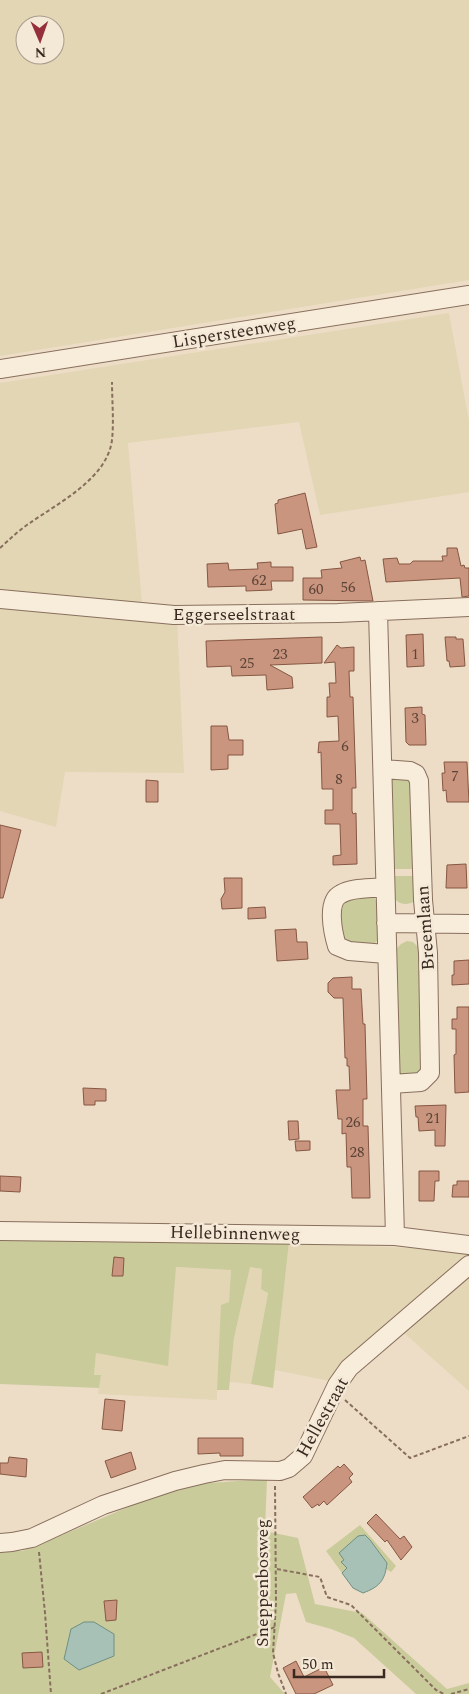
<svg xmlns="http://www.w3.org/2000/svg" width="469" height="1694" font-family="Spectral,serif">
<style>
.farmland{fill:#e2d6b4;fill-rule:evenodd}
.green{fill:#cacb9b}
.water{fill:#a8c1b7;stroke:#6f8f83}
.building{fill:#c9957e;stroke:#865743}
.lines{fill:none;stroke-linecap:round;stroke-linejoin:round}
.minor-casing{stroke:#886f5d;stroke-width:20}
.path{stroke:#886f5d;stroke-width:2;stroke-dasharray:4 2.5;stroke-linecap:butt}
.minor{stroke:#f8ecda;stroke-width:18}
.labels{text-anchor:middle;stroke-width:5;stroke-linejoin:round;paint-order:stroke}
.number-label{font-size:15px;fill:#5d4438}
.street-label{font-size:18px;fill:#392920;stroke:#f4e8d6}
</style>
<rect width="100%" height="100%" fill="#edddc7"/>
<!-- farmland -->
<path class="farmland" d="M 0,0 L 469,0 L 469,280 L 0,356 ZM 25,25 L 55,25 L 55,55 L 25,55 Z
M 449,313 L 469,421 L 469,492 L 320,515 L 299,422 L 128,443 L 142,603 L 0,589 L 0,383 Z
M 0,605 L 177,619 L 184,773 L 65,772 L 56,827 L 0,811 Z
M 289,1242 L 465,1251 L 465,1260 L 330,1381 L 275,1370 Z
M 175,1267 L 231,1270 L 229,1302 L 217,1390 L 217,1400 L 98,1394 L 101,1375 L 94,1375 L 96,1353 Z
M 250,1267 L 262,1269 L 261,1289 L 268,1292 L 251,1384 L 230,1382 L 234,1338 Z
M 469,1277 L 469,1391 L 404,1333 Z"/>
<!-- green -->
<path class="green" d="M 394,777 L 406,778 L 411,783 L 414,869 L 392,869 L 389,782 Z
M 391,876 L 415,876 L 415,901 C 406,907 395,904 392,893 C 390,888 392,881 391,876 Z
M 373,896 L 380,906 L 380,938 L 371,947 L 347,943 L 339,934 L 340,905 L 348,897 Z
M 407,941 L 413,942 L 421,950 L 425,1063 L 420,1073 L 404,1076 L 400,1074 L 398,1069 L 395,950 L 401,944 Z
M 0,1237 L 289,1242 L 273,1388 L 251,1384 L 268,1293 L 261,1289 L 262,1269 L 250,1267 L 234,1338 L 229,1390 L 217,1390 L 221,1305 L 229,1302 L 231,1270 L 176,1267 L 168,1366 L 96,1353 L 94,1375 L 101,1375 L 99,1388 L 0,1384 Z
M 267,1479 L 265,1531 L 298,1538 L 315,1604 L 362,1613 L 447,1689 L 469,1683 L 469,1694 L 416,1694 L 354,1638 L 331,1629 L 306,1622 L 296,1593 L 286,1594 L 270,1677 L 285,1694 L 0,1694 L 0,1550 L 22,1551 L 48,1541 L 180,1485 Z
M 360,1525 L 396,1566 L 391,1572 L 386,1569 L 387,1563 L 370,1540 L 365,1535 L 342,1562 L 347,1568 L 342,1573 L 326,1551 Z"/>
<!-- water -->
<path class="water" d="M 365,1535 L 370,1540 L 387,1563 C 385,1581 379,1587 363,1593 L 353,1588 L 342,1573 L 347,1568 L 341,1562 L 344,1560 L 339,1553 L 358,1536 Z
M 84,1622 L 94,1622 L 114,1634 L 114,1656 L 79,1670 L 64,1659 L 71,1629 Z"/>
<!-- building -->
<path class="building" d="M 305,493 L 317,547 L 306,549 L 302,529 L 278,534 L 275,504 L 278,503 L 278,500 Z
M 447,548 L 457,548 L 461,566 L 464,565 L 465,568 L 469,568 L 469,596 L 462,597 L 460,578 L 386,582 L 383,559 L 397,558 L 399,564 L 410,564 L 413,561 L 443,561 L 442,556 L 447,556 Z
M 360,557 L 361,561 L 365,560 L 373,601 L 303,600 L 303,578 L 322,578 L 321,570 L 342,568 L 340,562 Z
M 271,562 L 271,567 L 293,567 L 293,581 L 271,581 L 272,590 L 246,591 L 246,586 L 208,587 L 207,564 L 228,563 L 229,570 L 258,569 L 257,563 Z
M 423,634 L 424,666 L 407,667 L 406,635 Z
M 322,637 L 322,663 L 270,665 L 292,677 L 293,688 L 267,690 L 266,675 L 232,676 L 231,666 L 207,667 L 206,641 Z
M 445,637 L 456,637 L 456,639 L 463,639 L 465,666 L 450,667 L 449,661 L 447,661 Z
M 337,645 L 341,648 L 354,647 L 354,671 L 349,671 L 350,697 L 353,697 L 356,788 L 352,788 L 352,811 L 353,814 L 356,813 L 357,864 L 333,865 L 333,856 L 341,855 L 340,824 L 325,824 L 325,810 L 333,810 L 333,789 L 322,789 L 321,752 L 318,753 L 319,742 L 339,741 L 338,716 L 327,717 L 327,697 L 330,697 L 329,683 L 336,683 L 335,662 L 324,663 Z
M 422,707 L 422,714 L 425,715 L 426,745 L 409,745 L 406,742 L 405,708 Z
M 211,726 L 227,726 L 229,740 L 243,740 L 243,755 L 228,755 L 228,769 L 211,770 Z
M 444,762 L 467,762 L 469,802 L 447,802 L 446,790 L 443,791 L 442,773 L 445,773 Z
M 146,780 L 158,781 L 158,802 L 146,802 Z
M 0,825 L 21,830 L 3,898 L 0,898 Z
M 466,864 L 467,888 L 446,888 L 447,865 Z
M 224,878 L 242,878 L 242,908 L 222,909 L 221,899 L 225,892 Z
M 265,907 L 266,918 L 248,919 L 248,908 Z
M 296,929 L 297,942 L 307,942 L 308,959 L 277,961 L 275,930 Z
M 469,960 L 469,984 L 452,985 L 452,975 L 454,975 L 454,961 Z
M 352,977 L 352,989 L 361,989 L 363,1024 L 365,1024 L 367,1099 L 363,1099 L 363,1126 L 368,1126 L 370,1198 L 352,1198 L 351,1167 L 347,1167 L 346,1133 L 342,1134 L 342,1119 L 338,1119 L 336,1090 L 350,1090 L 349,1066 L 347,1066 L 347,1058 L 345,1058 L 343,998 L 334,998 L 328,992 L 328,983 L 333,978 Z
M 457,1007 L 469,1007 L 469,1092 L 455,1093 L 454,1055 L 456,1054 L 456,1029 L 452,1029 L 452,1019 L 457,1019 Z
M 83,1088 L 106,1089 L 106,1101 L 95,1101 L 95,1105 L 84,1105 Z
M 446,1105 L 445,1146 L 435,1146 L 435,1130 L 419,1131 L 418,1117 L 416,1117 L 415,1106 Z
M 288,1121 L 298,1121 L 299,1139 L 289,1140 Z
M 295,1141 L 310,1141 L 310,1150 L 296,1151 Z
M 419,1171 L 439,1171 L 439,1181 L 435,1181 L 434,1201 L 419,1201 Z
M 0,1176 L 21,1177 L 20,1192 L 0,1191 Z
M 457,1181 L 469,1181 L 469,1197 L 452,1197 L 453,1185 L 457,1185 Z
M 114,1257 L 124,1258 L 123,1276 L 112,1276 Z
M 105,1399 L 125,1401 L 122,1431 L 102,1429 Z
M 198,1438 L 243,1438 L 243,1456 L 220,1456 L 220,1453 L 198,1454 Z
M 131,1452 L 136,1469 L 111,1478 L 105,1461 Z
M 9,1457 L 27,1459 L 26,1477 L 0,1474 L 0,1463 L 8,1463 Z
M 344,1464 L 353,1474 L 349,1478 L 352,1482 L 327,1505 L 324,1501 L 319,1506 L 318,1504 L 312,1508 L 303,1497 L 338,1466 L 340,1468 Z
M 376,1514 L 400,1539 L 404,1536 L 412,1547 L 401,1560 L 387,1540 L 385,1542 L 367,1523 Z
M 117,1600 L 116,1620 L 106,1621 L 104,1601 Z
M 42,1652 L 43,1667 L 23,1668 L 22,1653 Z
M 296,1661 L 304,1677 L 324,1667 L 333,1685 L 314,1694 L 296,1694 L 283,1668 Z"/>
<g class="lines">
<defs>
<path id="minor" d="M 0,369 L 469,295
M 0,599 L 174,615 L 338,613 L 469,607
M 378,611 L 395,1236
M 383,769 L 410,771 L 416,774 L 419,781 L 423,900 L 428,953 L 430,1073 L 421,1082 L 391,1084
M 385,887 C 371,889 353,887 341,894 C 326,901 333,933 337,946 L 349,951 L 386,954
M 386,923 L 469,924
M 0,1231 L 395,1236 L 469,1245
M 0,1543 L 12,1542 L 32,1538 L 103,1505 L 175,1481 L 204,1474 L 225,1470 L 280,1471 L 289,1468 L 303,1456 L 337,1385 L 349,1368 L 469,1265"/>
</defs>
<!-- minor casing -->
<use href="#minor" class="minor-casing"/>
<!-- path -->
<path class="path" d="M 0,548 C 10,539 19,530 30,523 C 58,503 107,479 112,440 C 114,421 112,401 112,382
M 345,1400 L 410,1458 L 469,1436
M 275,1486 L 276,1603 L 273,1653 L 278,1673 L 286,1694
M 39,1552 L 45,1613 L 51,1694
M 277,1569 L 320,1577 L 327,1597 L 351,1605 L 436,1690 L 444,1694
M 101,1694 L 275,1627
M 451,1694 L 469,1689"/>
<!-- minor -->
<use href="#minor" class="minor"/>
</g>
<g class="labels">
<!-- number labels -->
<g class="number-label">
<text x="259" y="585">62</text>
<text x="348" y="592">56</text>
<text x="316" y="594">60</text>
<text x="280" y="659">23</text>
<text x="415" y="659">1</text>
<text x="247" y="668">25</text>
<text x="415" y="723">3</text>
<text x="345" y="751">6</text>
<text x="455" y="781">7</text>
<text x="339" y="784">8</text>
<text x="433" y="1123">21</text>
<text x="353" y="1127">26</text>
<text x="357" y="1157">28</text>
</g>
<!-- street labels -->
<g class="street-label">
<text transform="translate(234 332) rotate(-9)" y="6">Lispersteenweg</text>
<text x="234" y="620">Eggerseelstraat</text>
<text transform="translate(425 928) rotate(-94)" y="6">Breemlaan</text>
<text transform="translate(235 1233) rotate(1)" y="6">Hellebinnenweg</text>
<text transform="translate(322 1417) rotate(-61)" y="6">Hellestraat</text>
<text transform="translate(262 1583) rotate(-90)" y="6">Sneppenbosweg</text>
</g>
</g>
<!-- north arrow -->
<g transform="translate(40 40) rotate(178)"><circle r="24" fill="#f4e8d6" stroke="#a99c8d"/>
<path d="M0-4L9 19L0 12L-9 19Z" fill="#952f3b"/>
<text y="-8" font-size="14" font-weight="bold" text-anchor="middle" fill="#392920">N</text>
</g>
<!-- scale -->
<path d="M294 1669v8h90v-8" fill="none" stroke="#392920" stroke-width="2.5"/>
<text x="302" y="1669" font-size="15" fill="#392920" stroke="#f4e8d6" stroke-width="4" paint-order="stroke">50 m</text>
</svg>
